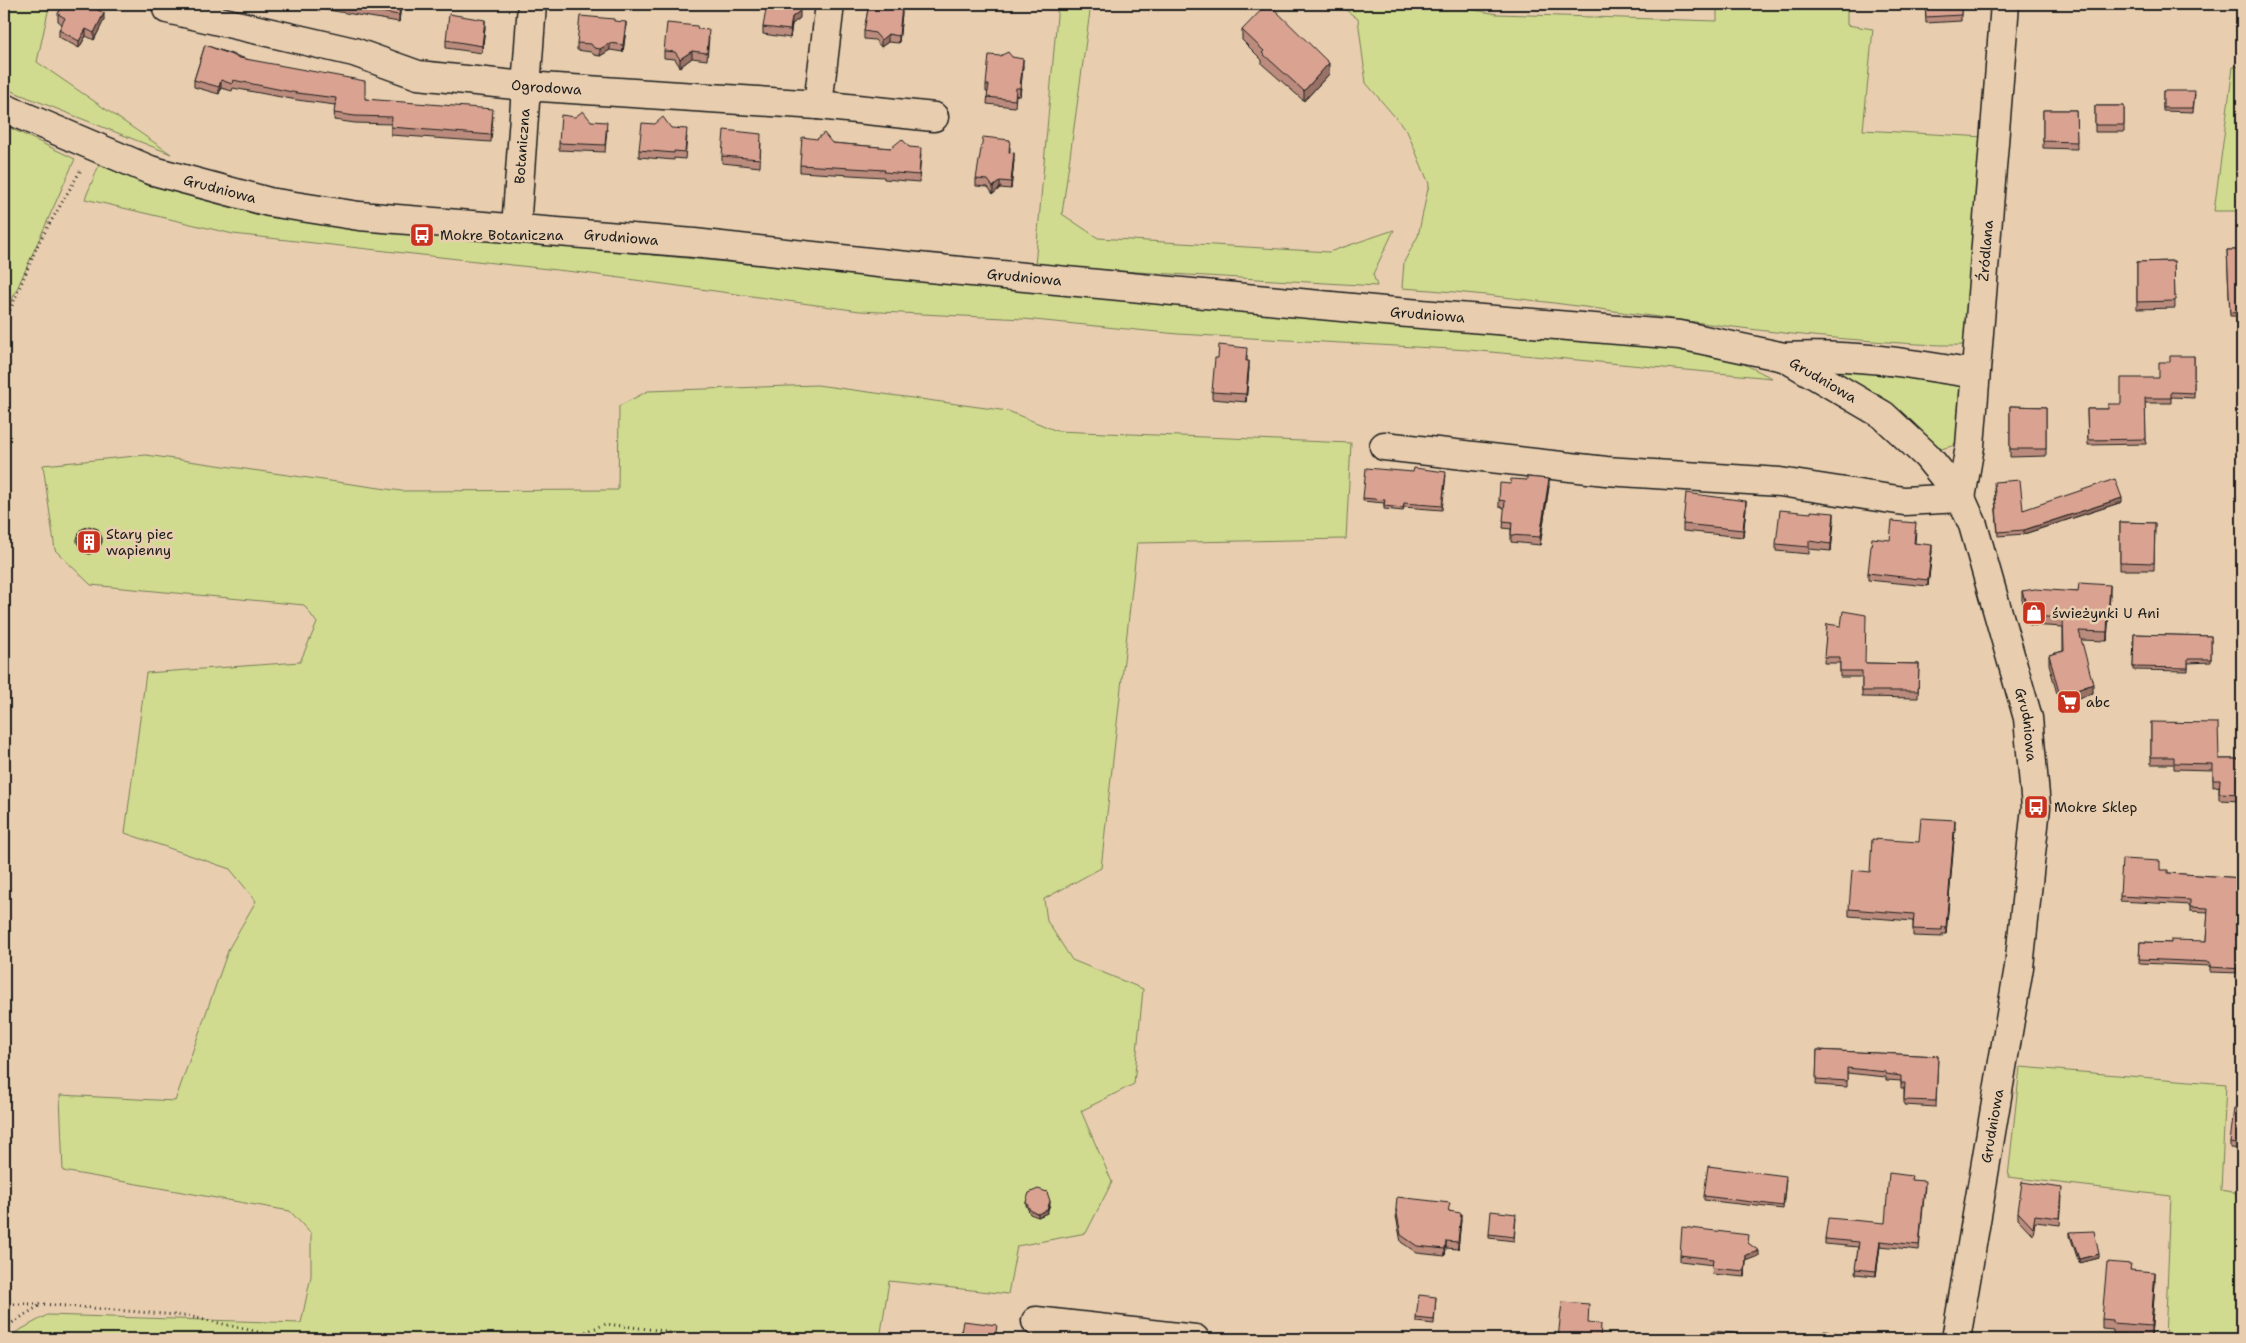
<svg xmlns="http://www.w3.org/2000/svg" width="2246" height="1343" font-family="'Shantell Sans',sans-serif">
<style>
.green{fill:#d0db8f;stroke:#767c56}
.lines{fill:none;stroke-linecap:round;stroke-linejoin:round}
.minor-casing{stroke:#1c1c1c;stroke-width:31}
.path{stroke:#1c1c1c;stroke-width:3;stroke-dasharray:1 4;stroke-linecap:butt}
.minor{stroke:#e8ceaf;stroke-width:28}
.wall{fill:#bb8c7d;stroke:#1c1c1c}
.shaded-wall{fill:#997266;stroke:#1c1c1c}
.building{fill:#daa391;stroke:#1c1c1c}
.labels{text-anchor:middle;stroke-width:5;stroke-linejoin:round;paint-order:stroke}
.street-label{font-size:14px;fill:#1c1c1c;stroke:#e8ceaf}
.poi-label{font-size:14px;fill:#1c1c1c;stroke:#e8ceaf;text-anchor:start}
</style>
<rect width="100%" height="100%" fill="#e8ceaf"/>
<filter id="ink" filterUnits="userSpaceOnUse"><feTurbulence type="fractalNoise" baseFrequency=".02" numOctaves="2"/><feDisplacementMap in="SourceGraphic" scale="10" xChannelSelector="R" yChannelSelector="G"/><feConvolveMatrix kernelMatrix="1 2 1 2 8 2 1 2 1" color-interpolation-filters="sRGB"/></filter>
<g filter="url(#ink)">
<!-- green -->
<path class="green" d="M 4,4 L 52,4 L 49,7 L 37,62 L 171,154 L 4,88 Z
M 1058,4 L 1091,4 L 1062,214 L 1098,238 L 1329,252 L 1394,230 L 1373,274 L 1377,286 L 1035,266 Z
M 1338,4 L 1442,4 L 1497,14 L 1717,21 L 1717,4 L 1847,4 L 1847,25 L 1873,29 L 1863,130 L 1985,137 L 1971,345 C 1929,346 1888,342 1846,339 C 1698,327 1551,297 1402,288 L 1404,262 L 1418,236 L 1429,184 L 1407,131 L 1366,83 L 1358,19 Z
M 2242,66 L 2242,211 L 2214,211 L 2233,67 Z
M 4,125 L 75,159 L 4,318 Z
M 99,165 L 245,207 L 446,235 L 1110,299 L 1708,352 L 1744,364 L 1772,378 L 1469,350 L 1178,334 L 1024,319 L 860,311 L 584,273 L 233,234 L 85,199 Z
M 1818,360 L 1957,378 L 1966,390 L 1961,437 L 1952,446 L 1941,449 L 1899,416 Z
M 817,385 L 1008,411 L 1057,431 L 1351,443 L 1346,539 L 1137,543 L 1101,868 L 1044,899 L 1047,921 L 1072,960 L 1143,989 L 1134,1084 L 1081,1111 L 1112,1182 L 1086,1233 L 1017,1246 L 1008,1294 L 889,1281 L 880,1339 L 4,1339 L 47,1315 L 301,1323 L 311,1276 L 311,1234 L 290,1211 L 63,1171 L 60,1095 L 175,1101 L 229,948 L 256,901 L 230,869 L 125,833 L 146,673 L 300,662 L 317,623 L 304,605 L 91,585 L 55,550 L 43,465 L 146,455 L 401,491 L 618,490 L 619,406 L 648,391 Z
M 2020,1067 L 2226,1084 L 2221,1190 L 2242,1194 L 2242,1339 L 2165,1339 L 2171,1196 L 2008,1177 Z"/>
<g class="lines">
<defs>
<g id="minor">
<path id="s1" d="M 167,9 L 354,52 L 418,75 L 525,86 L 818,105 L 934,117"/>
<path d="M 818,105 L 830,4"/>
<path id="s2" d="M 4,108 L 150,170 L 269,202 L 359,216 L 694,243 L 897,265 L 1384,311 L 1680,335 L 1784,357 L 1883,415 L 1927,456 L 1961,498 L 1973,525 L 2028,718 L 2036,807 L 2019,967 L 1956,1339"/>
<path id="s3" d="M 516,228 L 532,4"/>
<path d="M 1784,357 C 1852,353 1909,363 1975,374"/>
<path id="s4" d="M 1384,446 L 1606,471 L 1780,482 L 1904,501 L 1961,498 L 1970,446 L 2005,4"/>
<path d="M 1036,1321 L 1195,1339"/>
</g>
</defs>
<!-- minor casing -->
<use href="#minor" class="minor-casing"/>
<!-- path -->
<path class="path" d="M 4,324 L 39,242 L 82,168
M 4,1304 L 42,1304 L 188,1316 L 289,1339
M 4,1328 L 42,1304
M 567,1339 L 606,1324 L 665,1331 L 683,1339"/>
<!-- minor -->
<use href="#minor" class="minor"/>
</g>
<!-- wall -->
<path class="wall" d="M 63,4 L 103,4 L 99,10 L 104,20 L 94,40 L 86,36 L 79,48 L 59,37 L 59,30 L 62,24 L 58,21 L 58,14 Z
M 293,4 L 401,4 L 399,22 Z
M 869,4 L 898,4 L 898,6 L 902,13 L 899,43 L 888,42 L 881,47 L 875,40 L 864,39 L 864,31 Z
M 1925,4 L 1961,4 L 1961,21 L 1926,23 Z
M 800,18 L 792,24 L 790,38 L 763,34 L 763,27 Z
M 614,21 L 626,29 L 623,52 L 610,50 L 600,56 L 594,55 L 591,52 L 577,50 L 577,43 Z
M 485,27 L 482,53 L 446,48 L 446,40 Z
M 1242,30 L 1329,74 L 1304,101 L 1262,64 L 1262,60 L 1242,40 Z
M 709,37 L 707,60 L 692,58 L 680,67 L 675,59 L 664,58 L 664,51 Z
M 205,45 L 365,99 L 493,116 L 491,142 L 391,135 L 391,124 L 355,123 L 334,120 L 335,105 L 297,100 L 233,88 L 232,91 L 221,88 L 219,94 L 194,87 L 194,80 Z
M 1012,57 L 1023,66 L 1020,96 L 1016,95 L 1015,107 L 987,104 L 988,92 L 986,92 L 986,85 Z
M 2163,91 L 2195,94 L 2193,112 L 2163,111 Z
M 2095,106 L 2124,106 L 2124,132 L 2095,132 Z
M 2043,110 L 2076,110 L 2077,149 L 2043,148 Z
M 591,121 L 607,129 L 605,152 L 559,150 L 559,143 Z
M 687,137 L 685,159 L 674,158 L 674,160 L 639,157 L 639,150 Z
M 761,141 L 760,167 L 722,163 L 722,156 Z
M 832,143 L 891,148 L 909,147 L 921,155 L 919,182 L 884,179 L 884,177 L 800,172 L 800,165 Z
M 1010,147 L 1010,152 L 1014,160 L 1011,189 L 1000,188 L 993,194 L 988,187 L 976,186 L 976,179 Z
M 2227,250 L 2242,250 L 2242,316 L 2230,316 Z
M 2174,261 L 2175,308 L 2137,309 L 2137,262 Z
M 1247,355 L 1247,361 L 1249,368 L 1246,402 L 1212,399 L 1212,392 Z
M 2194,356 L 2194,398 L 2171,397 L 2171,403 L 2145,403 L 2146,444 L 2088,445 L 2087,409 L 2108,409 L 2121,404 L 2159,378 L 2170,362 Z
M 2010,406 L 2046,407 L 2046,456 L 2010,457 Z
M 1446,475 L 1442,510 L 1404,507 L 1403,511 L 1384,509 L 1384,503 L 1363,501 L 1363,498 Z
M 1549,486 L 1540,545 L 1511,542 L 1511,529 L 1503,528 L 1505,508 L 1499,507 L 1499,500 Z
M 1994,487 L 2023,510 L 2122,502 L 2024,534 L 1998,536 Z
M 1746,508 L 1743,537 L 1683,531 L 1683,524 Z
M 1834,520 L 1831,551 L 1809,549 L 1809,554 L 1776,551 L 1776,544 Z
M 2120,522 L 2155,523 L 2154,570 L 2120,570 Z
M 1916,530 L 1915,543 L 1932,551 L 1928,586 L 1868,580 L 1868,573 L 1890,540 Z
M 77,539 L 102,542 L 98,550 L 89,554 L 81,551 L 77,542 Z
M 2022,591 L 2078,592 L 2110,594 L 2107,641 L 2081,640 L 2093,693 L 2060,705 L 2049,664 L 2049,655 L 2063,651 L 2063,627 L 2030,625 L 2022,600 Z
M 1827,624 L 1865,663 L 1919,664 L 1918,698 L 1862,697 L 1862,677 L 1840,677 L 1840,663 L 1824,663 Z
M 2134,634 L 2211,636 L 2211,662 L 2188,663 L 2188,671 L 2133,670 Z
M 2151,722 L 2219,759 L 2242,759 L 2242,801 L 2219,800 L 2219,786 L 2213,787 L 2213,770 L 2174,769 L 2174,764 L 2151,764 Z
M 1955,828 L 1946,934 L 1942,934 L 1942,937 L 1913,936 L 1913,921 L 1849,916 L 1849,909 L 1870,872 L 1919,842 Z
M 2160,870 L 2168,873 L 2242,878 L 2242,973 L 2210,972 L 2210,966 L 2139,963 L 2140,942 L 2171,943 L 2206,941 L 2208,912 L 2190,911 L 2190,905 L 2120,901 L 2120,896 Z
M 1817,1050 L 1938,1056 L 1936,1107 L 1904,1105 L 1904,1088 L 1901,1088 L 1901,1081 L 1886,1080 L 1886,1077 L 1847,1073 L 1847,1087 L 1816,1085 Z
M 2242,1110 L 2242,1149 L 2230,1148 L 2230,1143 Z
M 1786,1179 L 1783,1209 L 1704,1200 L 1704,1196 Z
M 1912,1180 L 1925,1186 L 1919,1250 L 1880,1246 L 1876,1276 L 1855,1274 L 1858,1247 L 1825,1244 L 1825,1239 L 1885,1223 Z
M 2062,1196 L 2060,1225 L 2035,1222 L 2033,1235 L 2018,1219 L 2018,1212 Z
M 1026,1202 L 1050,1204 L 1047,1213 L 1038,1217 L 1030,1214 L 1026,1205 Z
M 1396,1209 L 1450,1211 L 1461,1220 L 1458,1249 L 1446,1248 L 1445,1256 L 1417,1253 L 1401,1242 L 1396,1216 Z
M 1516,1218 L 1514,1241 L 1489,1238 L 1489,1234 Z
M 2070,1232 L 2099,1258 L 2079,1263 L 2070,1236 Z
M 1748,1243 L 1759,1256 L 1746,1261 L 1745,1277 L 1712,1274 L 1713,1265 L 1680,1261 L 1680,1255 Z
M 2131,1270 L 2155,1283 L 2151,1337 L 2113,1334 L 2113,1330 L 2102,1329 L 2102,1319 Z
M 1436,1297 L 1434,1324 L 1416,1322 L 1416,1318 Z"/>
<!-- shaded-wall -->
<path class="shaded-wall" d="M 99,4 L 103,4 L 96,16 L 96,9 Z
M 400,4 L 401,4 L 399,22 L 399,15 Z
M 902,6 L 902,13 L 899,43 L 899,36 Z
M 800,11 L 800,18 L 792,24 L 790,38 L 792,17 Z
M 104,13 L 104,20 L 94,40 L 94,33 Z
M 485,20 L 485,27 L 482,53 L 482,46 Z
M 626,22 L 626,29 L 623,52 L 623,45 Z
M 86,29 L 86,36 L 79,48 L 79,41 Z
M 888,34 L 888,42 L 881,47 L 881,40 Z
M 610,43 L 610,50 L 600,56 L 600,49 Z
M 692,51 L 692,58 L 680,67 L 680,59 Z
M 1023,59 L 1023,66 L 1020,96 L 1020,88 Z
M 1329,63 L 1329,74 L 1304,101 L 1304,91 Z
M 221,80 L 221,88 L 219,94 L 219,87 Z
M 1014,153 L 1014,160 L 1011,189 L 1011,182 Z
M 1000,181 L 1000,188 L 993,194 L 993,187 Z
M 1249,361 L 1249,368 L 1246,402 L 1246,394 Z
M 1549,479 L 1549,486 L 1540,545 L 1540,537 Z
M 2122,498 L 2122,502 L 2024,534 L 2024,530 Z
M 1746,501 L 1746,508 L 1743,537 L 1743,530 Z
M 1834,513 L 1834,520 L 1831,551 L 1831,544 Z
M 102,538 L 102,542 L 98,550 L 89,554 L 89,550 Z
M 1932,545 L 1932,551 L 1928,586 L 1928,580 Z
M 2110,585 L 2110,594 L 2107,641 L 2107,632 Z
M 2093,684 L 2093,693 L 2060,705 L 2060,696 Z
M 1955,820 L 1955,828 L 1946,934 L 1946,927 Z
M 1050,1201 L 1050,1204 L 1047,1213 L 1038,1217 L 1038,1214 Z
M 1461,1213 L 1461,1220 L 1458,1249 L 1458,1242 Z
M 1446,1241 L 1446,1248 L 1445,1256 L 1445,1249 Z
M 1880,1241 L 1880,1246 L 1876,1276 L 1876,1271 Z
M 1759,1251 L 1759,1256 L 1746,1261 L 1745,1277 L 1746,1255 Z
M 2099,1254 L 2099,1258 L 2079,1263 L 2079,1259 Z
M 2155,1272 L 2155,1283 L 2151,1337 L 2151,1326 Z"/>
<!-- building -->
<path class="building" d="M 63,4 L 99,4 L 96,9 L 104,13 L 94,33 L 86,29 L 79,41 L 59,30 L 65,18 L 58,14 Z
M 334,4 L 400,4 L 399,15 Z
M 767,4 L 795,4 L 800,11 L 792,17 L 790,30 L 763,27 Z
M 869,4 L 897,4 L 897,6 L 902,6 L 899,36 L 888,34 L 881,40 L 875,33 L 864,31 Z
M 1267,4 L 1269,4 L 1329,63 L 1304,91 L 1262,53 L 1264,51 L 1242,30 Z
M 1925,4 L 1961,4 L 1961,15 L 1926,17 Z
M 449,14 L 485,20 L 482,46 L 446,40 Z
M 580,16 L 614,19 L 614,21 L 626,22 L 623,45 L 610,43 L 600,49 L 594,48 L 591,44 L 577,43 Z
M 667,23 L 697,26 L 698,29 L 709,30 L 707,53 L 692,51 L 680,59 L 675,52 L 664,51 Z
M 205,45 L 240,58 L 365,81 L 365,99 L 493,109 L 491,135 L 391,127 L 392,117 L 355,116 L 334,113 L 336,98 L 297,93 L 233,80 L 232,84 L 221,80 L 219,87 L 194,80 Z
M 1008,52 L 1012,57 L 1023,59 L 1020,88 L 1016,88 L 1015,100 L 987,97 L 989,85 L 986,85 L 989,55 L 1000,56 Z
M 2163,91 L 2195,91 L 2193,108 L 2163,108 Z
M 2095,106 L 2124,106 L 2124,125 L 2095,125 Z
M 2043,110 L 2076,110 L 2077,142 L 2043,141 Z
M 583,111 L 591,121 L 607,122 L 605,145 L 559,143 L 561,115 L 575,117 Z
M 663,117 L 671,128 L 687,129 L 685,152 L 674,151 L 674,153 L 639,150 L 642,123 L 655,124 Z
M 724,130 L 761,134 L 760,159 L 722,156 Z
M 824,133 L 832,143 L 891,148 L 902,139 L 909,147 L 921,148 L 919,175 L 884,172 L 885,170 L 800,165 L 802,137 L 817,139 Z
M 983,137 L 1010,140 L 1009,152 L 1014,153 L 1011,182 L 1000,181 L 993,187 L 988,180 L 976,179 Z
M 2227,250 L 2242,250 L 2242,312 L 2230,313 Z
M 2174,261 L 2175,301 L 2137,302 L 2137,262 Z
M 1219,345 L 1247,348 L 1246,361 L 1249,361 L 1246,394 L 1212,392 L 1215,358 L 1218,358 Z
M 2170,356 L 2194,356 L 2194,393 L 2171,392 L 2171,398 L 2145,398 L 2146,439 L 2088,440 L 2087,409 L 2108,409 L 2108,404 L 2121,404 L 2121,378 L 2159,378 L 2159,362 L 2170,362 Z
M 2010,406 L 2046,407 L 2046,449 L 2010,449 Z
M 1366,468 L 1413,472 L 1414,468 L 1446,472 L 1442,506 L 1404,503 L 1403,508 L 1384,506 L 1385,500 L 1363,498 Z
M 1527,477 L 1549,479 L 1540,537 L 1511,535 L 1512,522 L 1503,521 L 1505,501 L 1499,500 L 1500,483 L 1510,484 L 1511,479 L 1527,480 Z
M 2115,479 L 2122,498 L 2024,530 L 1998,532 L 1994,482 L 2020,480 L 2023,510 Z
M 1686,493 L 1746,501 L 1743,530 L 1683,524 Z
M 1780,510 L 1811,513 L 1811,511 L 1834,513 L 1831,544 L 1809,541 L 1809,547 L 1776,544 Z
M 1892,521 L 1916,523 L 1914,543 L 1932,545 L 1928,580 L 1868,573 L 1872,538 L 1890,540 Z
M 2120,522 L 2155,523 L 2154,563 L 2120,562 Z
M 89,526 L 98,529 L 102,538 L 98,547 L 89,550 L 81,547 L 77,539 L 80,530 Z
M 2079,583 L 2110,585 L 2107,632 L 2079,631 L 2093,684 L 2060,696 L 2049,655 L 2064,651 L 2063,618 L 2030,616 L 2022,591 L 2035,589 L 2078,592 Z
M 1843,611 L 1866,615 L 1865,663 L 1919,664 L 1918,691 L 1862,691 L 1862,671 L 1840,671 L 1840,657 L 1824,657 L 1827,624 L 1841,626 Z
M 2134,634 L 2211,636 L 2211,659 L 2188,659 L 2188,668 L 2133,667 Z
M 2151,722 L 2218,723 L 2219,759 L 2242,759 L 2242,794 L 2219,793 L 2220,780 L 2213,780 L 2213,764 L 2174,763 L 2174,757 L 2151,757 Z
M 1921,818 L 1955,820 L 1946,927 L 1942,927 L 1942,930 L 1913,929 L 1914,914 L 1849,909 L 1852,870 L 1870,872 L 1872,839 L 1919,842 Z
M 2122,859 L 2160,861 L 2160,870 L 2168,870 L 2168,873 L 2242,878 L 2242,969 L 2210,967 L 2210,962 L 2139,959 L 2140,942 L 2171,943 L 2171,940 L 2206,941 L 2208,908 L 2190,907 L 2190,900 L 2120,896 Z
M 1817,1050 L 1938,1056 L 1936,1101 L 1904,1100 L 1905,1083 L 1901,1083 L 1901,1076 L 1886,1074 L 1886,1072 L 1847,1068 L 1847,1081 L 1816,1079 Z
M 2234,1108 L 2242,1110 L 2242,1145 L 2230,1143 Z
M 1708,1166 L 1786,1176 L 1783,1206 L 1704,1196 Z
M 1889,1173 L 1912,1176 L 1911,1180 L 1925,1181 L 1919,1245 L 1880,1241 L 1876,1271 L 1855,1269 L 1859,1242 L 1825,1239 L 1828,1218 L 1885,1223 Z
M 2022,1182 L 2062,1188 L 2060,1218 L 2035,1215 L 2033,1228 L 2018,1212 Z
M 1038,1189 L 1047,1192 L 1050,1201 L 1047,1210 L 1038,1214 L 1030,1210 L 1026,1202 L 1029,1193 Z
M 1397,1197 L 1450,1203 L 1448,1211 L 1461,1213 L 1458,1242 L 1446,1241 L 1445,1249 L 1417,1246 L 1401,1235 L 1396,1209 Z
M 1491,1211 L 1516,1214 L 1514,1237 L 1489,1234 Z
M 1682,1227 L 1749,1235 L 1748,1243 L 1759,1251 L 1746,1255 L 1745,1271 L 1712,1268 L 1713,1259 L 1680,1255 Z
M 2094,1231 L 2099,1254 L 2079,1259 L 2070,1232 Z
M 2107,1262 L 2131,1264 L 2130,1270 L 2155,1272 L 2151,1326 L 2113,1323 L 2113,1320 L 2102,1319 Z
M 1419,1295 L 1436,1297 L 1434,1320 L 1416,1318 Z
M 1562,1302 L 1589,1304 L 1588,1323 L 1601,1324 L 1600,1339 L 1558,1339 Z
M 963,1321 L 997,1325 L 995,1339 L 960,1339 Z
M 1713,1331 L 1751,1335 L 1751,1338 L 1757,1339 L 1712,1339 Z
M 1824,1331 L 1850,1334 L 1849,1339 L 1823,1339 Z"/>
</g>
<!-- icons -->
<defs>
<symbol id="bus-square" viewBox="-11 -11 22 22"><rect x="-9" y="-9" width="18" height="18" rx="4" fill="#c8321e" stroke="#e8ceaf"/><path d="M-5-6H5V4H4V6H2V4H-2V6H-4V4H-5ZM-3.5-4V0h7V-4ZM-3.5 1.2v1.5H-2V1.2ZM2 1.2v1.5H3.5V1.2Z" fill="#fff"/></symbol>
<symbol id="building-square" viewBox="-11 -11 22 22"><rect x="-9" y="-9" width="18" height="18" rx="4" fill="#c8321e" stroke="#e8ceaf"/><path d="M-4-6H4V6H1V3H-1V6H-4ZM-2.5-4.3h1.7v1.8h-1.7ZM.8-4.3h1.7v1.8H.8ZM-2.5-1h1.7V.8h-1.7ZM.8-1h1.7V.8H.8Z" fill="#fff"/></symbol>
<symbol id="shop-square" viewBox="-11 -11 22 22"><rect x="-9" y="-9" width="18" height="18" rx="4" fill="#c8321e" stroke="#e8ceaf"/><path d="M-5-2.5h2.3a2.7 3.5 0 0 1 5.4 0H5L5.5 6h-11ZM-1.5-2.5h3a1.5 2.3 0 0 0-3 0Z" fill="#fff"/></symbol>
<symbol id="supermarket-square" viewBox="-11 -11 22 22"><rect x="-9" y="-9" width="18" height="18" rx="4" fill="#c8321e" stroke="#e8ceaf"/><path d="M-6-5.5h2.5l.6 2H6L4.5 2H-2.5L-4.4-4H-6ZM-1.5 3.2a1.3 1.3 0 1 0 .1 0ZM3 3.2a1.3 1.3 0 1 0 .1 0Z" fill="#fff"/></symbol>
</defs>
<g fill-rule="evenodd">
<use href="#bus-square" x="408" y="221" width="28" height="28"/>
<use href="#building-square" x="75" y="528" width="28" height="28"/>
<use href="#shop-square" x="2020" y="599" width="28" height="28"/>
<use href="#supermarket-square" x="2055" y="688" width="28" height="28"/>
<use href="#bus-square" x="2022" y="793" width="28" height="28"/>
</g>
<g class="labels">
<!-- street labels -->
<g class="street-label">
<text dy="5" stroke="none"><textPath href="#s1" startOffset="389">Ogrodowa</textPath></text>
<text dy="5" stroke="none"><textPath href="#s3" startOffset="82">Botaniczna</textPath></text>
<text dy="5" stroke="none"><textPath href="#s2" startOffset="231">Grudniowa</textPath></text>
<text dy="5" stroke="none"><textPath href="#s2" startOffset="636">Grudniowa</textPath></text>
<text dy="5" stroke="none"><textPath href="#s4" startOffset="829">Źródlana</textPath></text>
<text dy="5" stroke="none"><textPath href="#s2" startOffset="1041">Grudniowa</textPath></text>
<text dy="5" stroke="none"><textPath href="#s2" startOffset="1446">Grudniowa</textPath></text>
<text dy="5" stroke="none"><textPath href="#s2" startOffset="1851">Grudniowa</textPath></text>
<text dy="5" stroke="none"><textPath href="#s2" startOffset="2271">Grudniowa</textPath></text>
<text transform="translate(1992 1126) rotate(-80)" y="5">Grudniowa</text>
</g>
<!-- poi labels -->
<g class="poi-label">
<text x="440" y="240">Mokre Botaniczna</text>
<text x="106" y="539">Stary piec<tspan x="106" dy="16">wapienny</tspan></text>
<text x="2052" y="618">świeżynki U Ani</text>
<text x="2086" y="707">abc</text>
<text x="2054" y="812">Mokre Sklep</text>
</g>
</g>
<!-- margin -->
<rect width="2246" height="1343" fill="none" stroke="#e8ceaf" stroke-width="20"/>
<rect x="10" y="10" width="2226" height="1323" fill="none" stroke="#1c1c1c" stroke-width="2" filter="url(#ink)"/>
</svg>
